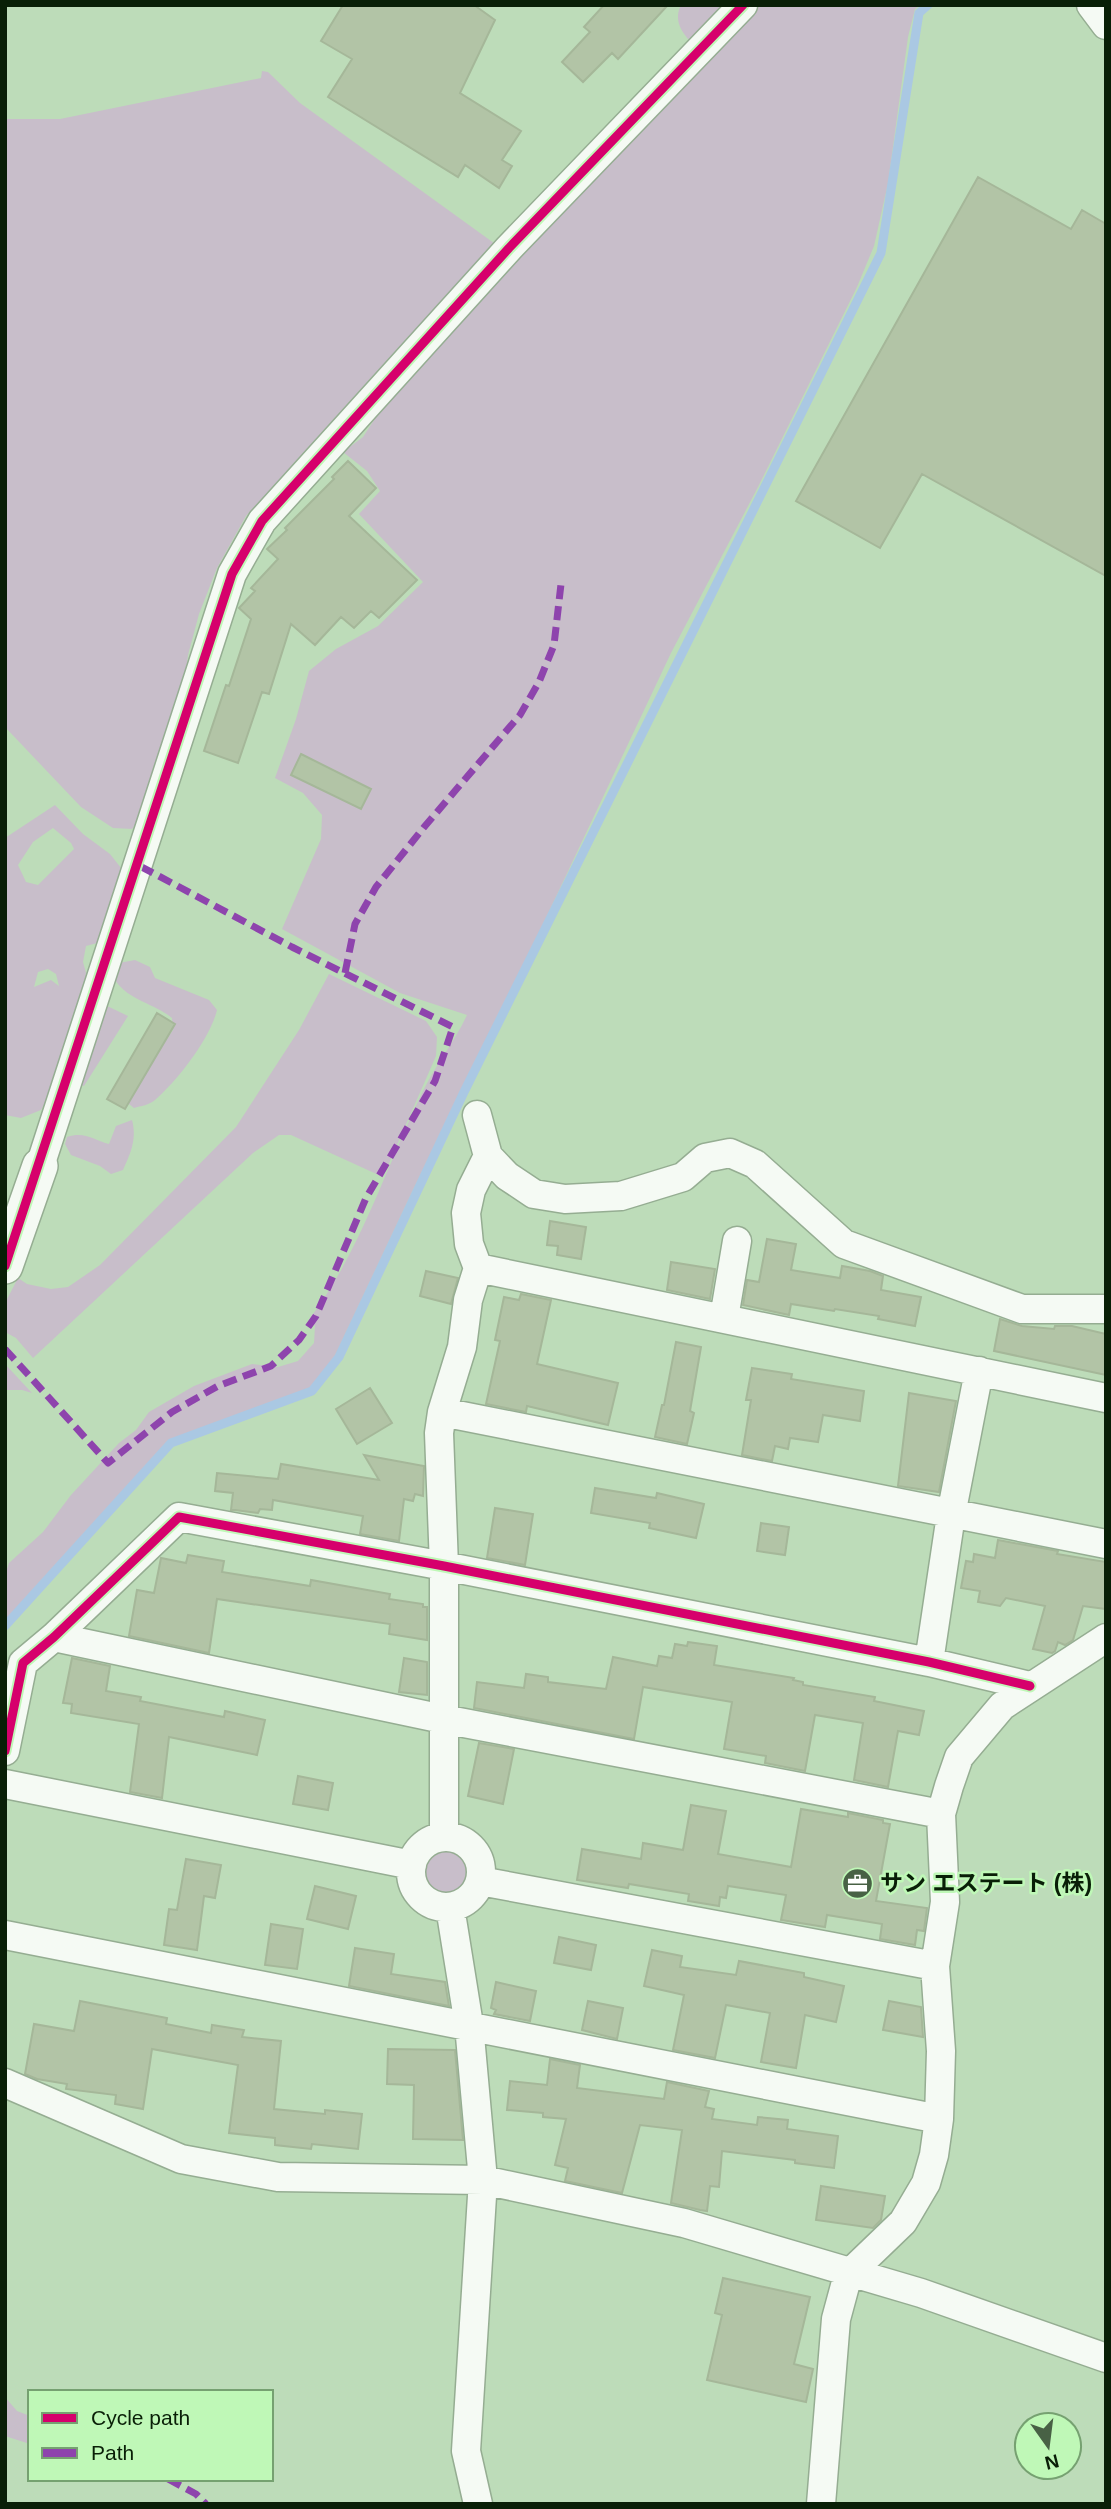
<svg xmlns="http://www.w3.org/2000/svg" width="1111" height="2509" font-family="Arial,'Noto Sans JP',sans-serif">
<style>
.green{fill:#c8beca;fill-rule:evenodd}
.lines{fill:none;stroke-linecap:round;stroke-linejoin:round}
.stream{stroke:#aac8e3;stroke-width:9}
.building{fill:#b2c4a6;stroke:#a5b799;stroke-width:2}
.minor-casing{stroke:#95ad92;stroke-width:31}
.tertiary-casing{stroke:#95ad92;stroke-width:38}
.minor{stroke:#f5faf4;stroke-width:28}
.tertiary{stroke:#f5faf4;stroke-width:35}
.quiet{stroke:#8e44ad;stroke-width:7;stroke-dasharray:14 7;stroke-linecap:butt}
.cycleway-casing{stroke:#bff8b7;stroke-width:13}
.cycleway{stroke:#d6006c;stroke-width:9}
.labels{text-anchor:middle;stroke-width:5;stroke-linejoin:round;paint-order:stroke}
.poi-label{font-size:23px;font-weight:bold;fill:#091f07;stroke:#bff8b7;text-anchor:start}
</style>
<rect width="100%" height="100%" fill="#bddcb9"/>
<!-- green -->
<path class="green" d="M 681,5 L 725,5 L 690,41 C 680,30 674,19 681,5 Z
M 752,5 L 920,5 L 915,9 L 908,37 L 888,183 L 874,246 L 857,287 L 758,487 L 671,653 L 544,922 L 413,1190 L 334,1358 L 310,1388 L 170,1441 L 5,1623 L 5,1575 L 9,1563 L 43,1532 L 71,1495 L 119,1443 L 136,1430 L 149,1412 L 194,1386 L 252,1364 L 278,1367 L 298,1361 L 314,1343 L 315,1326 L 310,1318 C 360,1253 388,1162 424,1089 C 437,1063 455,1041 467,1015 L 400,993 L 282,929 L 321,839 L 322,815 L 303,793 L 275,778 L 296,719 L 309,671 L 336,649 L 378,626 L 423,582 L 359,514 L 380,491 L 367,471 L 343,452 L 363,437 L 389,397 Z
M 262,71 L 268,72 L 300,103 L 498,246 L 408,337 L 246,516 L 217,568 L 199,614 L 188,655 L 180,717 L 144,813 L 132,829 L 113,828 L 81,807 L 5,727 L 5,119 L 60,119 L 261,78 Z
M 55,805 L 83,834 L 110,854 L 125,873 L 101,942 L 86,946 L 83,962 L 86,973 L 81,1002 L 56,1084 L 41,1110 L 21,1118 L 5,1115 L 5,838 ZM 53,828 L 71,843 L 74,849 L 38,885 L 26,882 L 18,865 L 33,842 ZM 48,969 L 56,974 L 59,986 L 51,980 L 34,987 L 38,972 Z
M 135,960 L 150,967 L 155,978 L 209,1000 L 217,1010 C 210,1039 177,1081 155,1100 C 149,1105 141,1106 134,1108 L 129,1104 L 128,1095 L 173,1030 L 172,1018 C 154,1003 129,1001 115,980 L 119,963 Z
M 329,974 L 426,1021 L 437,1037 L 436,1056 L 383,1177 L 291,1135 L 279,1135 L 253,1153 L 33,1358 L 16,1338 L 5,1332 L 5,1303 L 18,1278 L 27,1284 L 51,1289 L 68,1287 L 100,1265 L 236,1127 L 299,1030 Z
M 103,1004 L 128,1016 L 84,1086 L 73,1082 Z
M 132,1120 C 137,1139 131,1152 123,1170 L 111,1174 L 100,1166 L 71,1155 L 65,1144 L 67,1137 C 85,1131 93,1140 109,1144 L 116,1126 Z
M 5,1364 L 32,1393 L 22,1390 L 5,1390 Z
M424 1873a22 22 0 1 1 44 0a22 22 0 1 1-44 0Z
M 5,2397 L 17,2411 L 30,2416 L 30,2444 L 5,2436 Z"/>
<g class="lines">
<!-- stream -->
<path class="stream" d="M 5,1626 L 171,1443 L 312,1391 L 339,1357 L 464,1092 L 881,253 L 919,13 L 928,5"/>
</g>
<!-- building -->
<path class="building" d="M 343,5 L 474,5 L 495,20 L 460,93 L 521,131 L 502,160 L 512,166 L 499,188 L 465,165 L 458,177 L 328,97 L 352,59 L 321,41 Z
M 604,5 L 668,5 L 618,59 L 612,53 L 583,82 L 562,62 L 590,32 L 584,27 Z
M 978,177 L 1071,229 L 1082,210 L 1106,224 L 1106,576 L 922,474 L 880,548 L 796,501 Z
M 348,461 L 376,488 L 349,516 L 417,580 L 379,618 L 371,611 L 354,628 L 341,617 L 315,645 L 291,624 L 269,694 L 262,692 L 238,763 L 204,751 L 226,685 L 229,686 L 251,619 L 239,608 L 255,591 L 251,588 L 278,559 L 267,549 L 287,530 L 285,528 L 334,479 L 332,477 Z
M 301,754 L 371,789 L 361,809 L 291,775 Z
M 157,1013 L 175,1024 L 125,1109 L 107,1099 Z
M 550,1221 L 586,1227 L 581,1259 L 557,1255 L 558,1246 L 547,1245 Z
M 767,1239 L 796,1244 L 791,1270 L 840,1278 L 842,1266 L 870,1271 L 883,1276 L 881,1290 L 921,1297 L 915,1326 L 878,1319 L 879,1316 L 835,1309 L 834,1311 L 791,1304 L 789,1315 L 743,1305 L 747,1280 L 759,1282 Z
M 671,1262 L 715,1269 L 710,1299 L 667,1290 Z
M 426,1271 L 458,1278 L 451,1304 L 420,1296 Z
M 521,1294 L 551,1300 L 537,1364 L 618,1383 L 608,1425 L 527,1406 L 526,1412 L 486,1404 L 500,1341 L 495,1340 L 504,1297 L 519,1300 Z
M 1000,1319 L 1022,1326 L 1054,1329 L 1055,1326 L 1072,1326 L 1106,1334 L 1106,1375 L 994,1351 Z
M 676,1342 L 701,1347 L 690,1411 L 694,1413 L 687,1444 L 655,1437 L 662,1405 L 664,1405 Z
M 752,1368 L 792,1374 L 791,1379 L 864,1391 L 860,1421 L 823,1415 L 818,1442 L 790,1438 L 788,1449 L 775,1446 L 772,1461 L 742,1455 L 751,1400 L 746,1400 Z
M 370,1388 L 392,1423 L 357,1444 L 336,1409 Z
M 909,1393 L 956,1401 L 939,1492 L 898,1486 Z
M 364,1455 L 424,1466 L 423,1496 L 415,1494 L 413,1501 L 404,1499 L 399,1541 L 360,1534 L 363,1516 L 273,1500 L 272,1510 L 260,1509 L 258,1513 L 235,1510 L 231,1510 L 233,1493 L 215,1491 L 217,1473 L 278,1479 L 281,1464 L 379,1480 Z
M 595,1488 L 656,1498 L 657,1493 L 704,1504 L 696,1538 L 649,1528 L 650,1523 L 591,1513 Z
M 495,1508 L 533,1514 L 525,1565 L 487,1558 Z
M 761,1523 L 789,1527 L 785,1555 L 757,1551 Z
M 998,1540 L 1058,1551 L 1057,1554 L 1106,1562 L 1106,1609 L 1083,1606 L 1073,1640 L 1065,1645 L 1058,1642 L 1055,1651 L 1052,1653 L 1033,1649 L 1045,1606 L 1006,1598 L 1000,1606 L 978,1602 L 980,1591 L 961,1588 L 966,1561 L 973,1562 L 974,1554 L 995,1558 Z
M 188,1555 L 224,1561 L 222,1572 L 310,1586 L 311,1580 L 390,1594 L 389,1599 L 423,1604 L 423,1607 L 427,1607 L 427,1640 L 389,1634 L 390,1624 L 217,1599 L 209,1653 L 129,1636 L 137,1590 L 154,1593 L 161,1558 L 186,1563 Z
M 688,1642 L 717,1646 L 714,1665 L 794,1678 L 793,1680 L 803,1682 L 803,1685 L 875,1697 L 874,1701 L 924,1711 L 919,1735 L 898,1731 L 888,1787 L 854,1780 L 863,1723 L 815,1715 L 805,1771 L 765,1763 L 766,1756 L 724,1749 L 732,1702 L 643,1687 L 634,1739 L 474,1708 L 477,1682 L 524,1688 L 526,1674 L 548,1677 L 548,1682 L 606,1689 L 613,1657 L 657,1666 L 659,1656 L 672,1658 L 675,1644 L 687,1646 Z
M 72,1658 L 110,1666 L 106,1691 L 141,1697 L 140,1701 L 224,1717 L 225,1711 L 265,1720 L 257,1755 L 169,1737 L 162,1798 L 130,1792 L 139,1724 L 71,1713 L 72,1704 L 63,1703 Z
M 404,1658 L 427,1662 L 427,1695 L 399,1692 Z
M 479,1743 L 514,1749 L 503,1804 L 468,1796 Z
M 298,1776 L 333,1783 L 328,1810 L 293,1804 Z
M 691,1805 L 726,1811 L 718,1854 L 791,1867 L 801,1809 L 848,1817 L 848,1813 L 883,1820 L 883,1823 L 890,1824 L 876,1901 L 927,1908 L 924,1931 L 917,1930 L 915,1945 L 880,1939 L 882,1924 L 827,1915 L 825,1927 L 781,1920 L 786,1895 L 728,1886 L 726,1898 L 720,1897 L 719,1906 L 688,1901 L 689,1894 L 629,1884 L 628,1888 L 577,1880 L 582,1849 L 641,1859 L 643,1843 L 683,1850 Z
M 186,1859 L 221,1865 L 215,1898 L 204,1896 L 197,1950 L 164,1945 L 169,1909 L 177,1910 Z
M 315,1886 L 356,1896 L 348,1929 L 307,1919 Z
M 271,1924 L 303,1929 L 297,1969 L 265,1965 Z
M 559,1937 L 596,1945 L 591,1970 L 554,1963 Z
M 355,1948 L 394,1954 L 391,1974 L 445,1982 L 449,2006 L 349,1986 Z
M 652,1950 L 682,1956 L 680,1967 L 736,1975 L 739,1961 L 804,1973 L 804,1977 L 844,1986 L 836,2022 L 805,2015 L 796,2068 L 761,2062 L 770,2013 L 726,2005 L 715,2058 L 673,2050 L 684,1995 L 644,1986 Z
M 496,1982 L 536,1991 L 530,2021 L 494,2014 L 496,2010 L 491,2008 Z
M 80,2001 L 167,2018 L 166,2024 L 211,2033 L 212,2025 L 244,2030 L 242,2037 L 281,2041 L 274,2109 L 325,2114 L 325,2110 L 362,2114 L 358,2149 L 312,2144 L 311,2149 L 275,2145 L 275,2138 L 229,2133 L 238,2065 L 152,2049 L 143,2109 L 115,2104 L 116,2095 L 66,2089 L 67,2084 L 37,2079 L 25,2074 L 34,2024 L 74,2031 Z
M 588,2001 L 623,2008 L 617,2039 L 582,2030 Z
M 889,2001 L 921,2007 L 923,2037 L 883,2030 Z
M 388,2049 L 455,2050 L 463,2140 L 413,2139 L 414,2085 L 387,2084 Z
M 550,2059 L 580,2065 L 577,2088 L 664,2099 L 667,2082 L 709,2091 L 705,2107 L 714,2109 L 712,2119 L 757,2125 L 758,2117 L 788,2120 L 787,2129 L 838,2136 L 834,2168 L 795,2163 L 795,2160 L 722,2151 L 719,2187 L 710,2186 L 707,2211 L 700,2210 L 671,2203 L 682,2130 L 640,2125 L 622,2193 L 565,2181 L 568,2168 L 555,2165 L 566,2119 L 543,2117 L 543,2113 L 507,2110 L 510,2081 L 547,2085 Z
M 821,2186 L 885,2196 L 881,2220 L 873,2228 L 816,2220 Z
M 723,2278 L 810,2297 L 794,2364 L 813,2369 L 806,2402 L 707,2380 L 722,2315 L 715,2313 Z"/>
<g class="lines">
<defs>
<path id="minor" d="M 1091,5 L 1106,25
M 477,1115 L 488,1156 L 507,1176 L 534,1194 L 565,1199 L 621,1196 L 683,1177 L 705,1158 L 730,1153 L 755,1164 L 844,1244 L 1022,1309 L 1106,1309
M 40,1166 L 232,574 L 262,521 L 509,248 L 743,5
M 478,1268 L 1106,1398
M 724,1318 L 737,1241
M 442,1412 L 1106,1544
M 54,1637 L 443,1719 L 941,1814
M 929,1662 L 951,1515 L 979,1371
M 5,1751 L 23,1663 L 54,1637 L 179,1517 L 444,1566 L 929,1662 L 1030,1686
M 5,1784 L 412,1865
M 444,1837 L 444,1566 L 439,1433 L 442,1412 L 462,1347 L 468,1300 L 478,1268 L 469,1244 L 466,1213 L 471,1190 L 488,1156
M411 1872a35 35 0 1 1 70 0a35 35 0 1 1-70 0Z
M 480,1881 L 935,1966
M 450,1907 L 469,2025 L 483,2180 L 466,2451 L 478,2504
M 5,1935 L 939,2119
M 5,2083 L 181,2159 L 278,2177 L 483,2180 L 684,2223 L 921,2293 L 1106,2358
M 821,2504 L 836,2319 L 846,2282 L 852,2271 L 903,2222 L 926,2183 L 934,2155 L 939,2119 L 941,2051 L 935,1966 L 945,1902 L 941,1814 L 949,1786 L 959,1757 L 1002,1706 L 1106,1638"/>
<path id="tertiary" d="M 5,1266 L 40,1166"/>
</defs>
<!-- minor casing -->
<use href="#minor" class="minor-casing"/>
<!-- tertiary casing -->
<use href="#tertiary" class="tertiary-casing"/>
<!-- minor -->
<use href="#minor" class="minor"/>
<!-- tertiary -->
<use href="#tertiary" class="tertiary"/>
<!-- quiet -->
<path class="quiet" d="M 345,973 L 355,924 L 376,887 L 425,826 L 520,715 L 539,682 L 554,645 L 561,584
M 5,1349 L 108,1463 L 172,1412 L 218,1386 L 271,1366 L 299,1340 L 316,1316 L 366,1198 L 435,1081 L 453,1027 L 292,947 L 138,865
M 168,2479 L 196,2494 L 206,2504"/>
<defs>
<path id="cycleway" d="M 5,1266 L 232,574 L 262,521 L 509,248 L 743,5
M 5,1751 L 23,1663 L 54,1637 L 179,1517 L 444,1566 L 929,1662 L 1030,1686"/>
</defs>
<!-- cycleway casing -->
<use href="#cycleway" class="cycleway-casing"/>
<!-- cycleway -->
<use href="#cycleway" class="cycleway"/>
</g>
<!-- icons -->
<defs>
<symbol id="office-disc" viewBox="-11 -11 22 22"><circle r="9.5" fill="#486145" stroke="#bff8b7"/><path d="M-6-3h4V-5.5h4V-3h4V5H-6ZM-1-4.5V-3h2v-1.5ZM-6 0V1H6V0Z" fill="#fff"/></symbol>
</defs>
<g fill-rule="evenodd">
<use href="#office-disc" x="840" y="1866" width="35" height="35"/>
</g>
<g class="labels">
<!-- poi labels -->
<g class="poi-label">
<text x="880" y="1891">サン エステート (株)</text>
</g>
</g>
<!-- border -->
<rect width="1111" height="2509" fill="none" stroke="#091f07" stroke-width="14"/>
<!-- legend -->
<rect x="28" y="2390" width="245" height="91" fill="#bff8b7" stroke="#76a171" stroke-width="2"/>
<rect x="42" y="2413" width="35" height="10" fill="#d6006c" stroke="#76a171" stroke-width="2"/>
<text x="91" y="2425" font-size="21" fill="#091f07">Cycle path</text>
<rect x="42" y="2448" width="35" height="10" fill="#8e44ad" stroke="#76a171" stroke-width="2"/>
<text x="91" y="2460" font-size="21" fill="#091f07">Path</text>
<!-- north arrow -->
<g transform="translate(1048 2446) rotate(166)"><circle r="33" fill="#bff8b7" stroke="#76a171" stroke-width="2"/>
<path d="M0-5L12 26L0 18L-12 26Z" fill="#486145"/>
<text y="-10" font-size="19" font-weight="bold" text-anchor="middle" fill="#091f07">N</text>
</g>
</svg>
